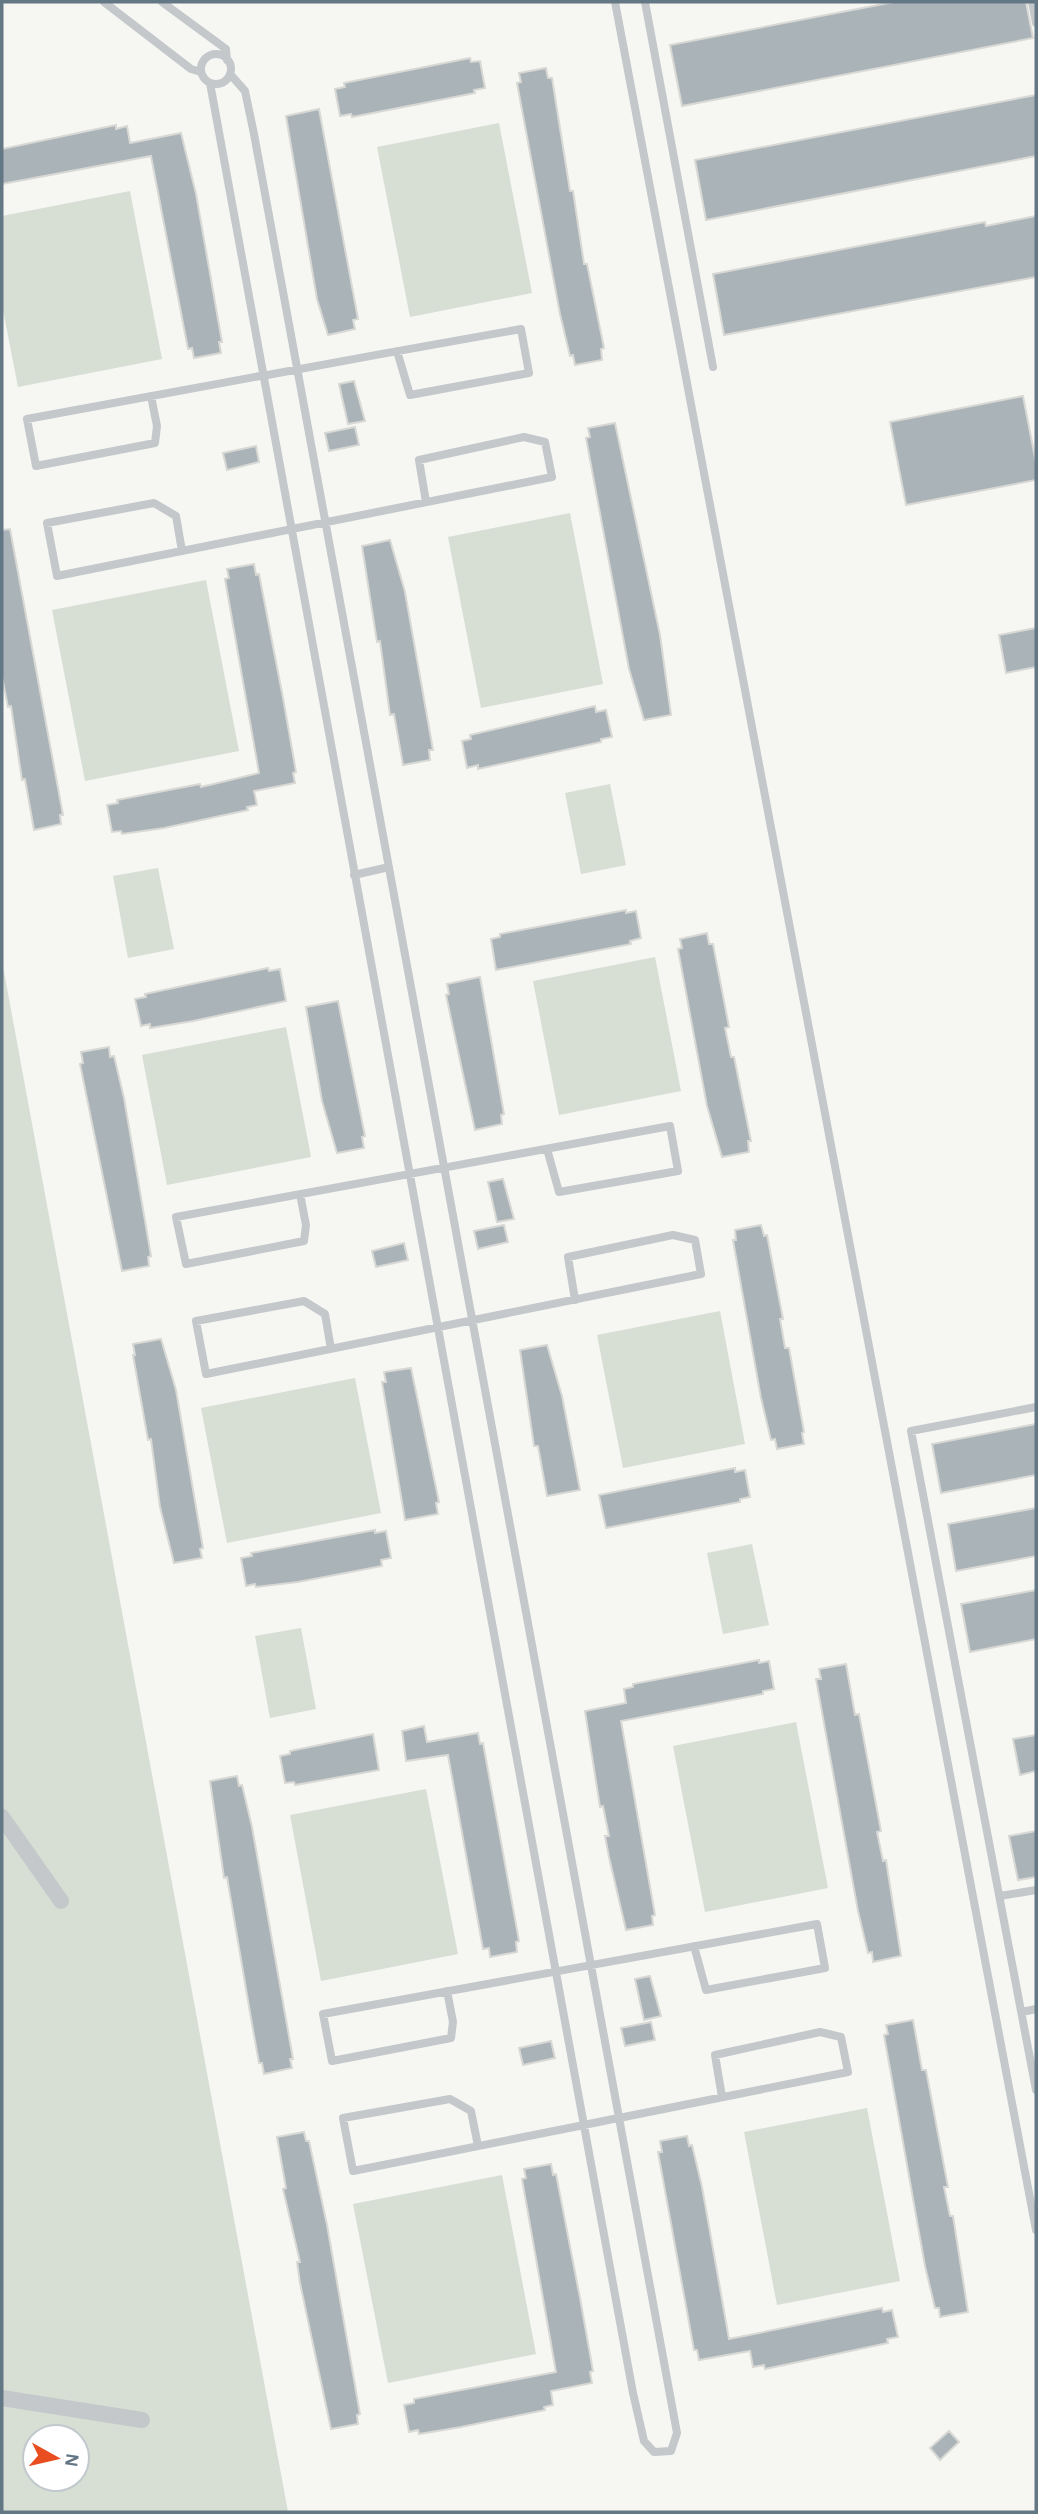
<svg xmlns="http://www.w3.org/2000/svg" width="1038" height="2514" font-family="'Alegreya Sans',sans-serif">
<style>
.green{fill:#d7ded4;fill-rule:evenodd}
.building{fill:#aab3b8;stroke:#d8d8d5;stroke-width:2}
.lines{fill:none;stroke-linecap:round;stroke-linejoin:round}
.lane{stroke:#c4c8cb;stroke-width:8}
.street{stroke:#c4c8cb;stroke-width:16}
</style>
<rect width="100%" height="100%" fill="#f6f6f3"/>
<!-- green -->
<path class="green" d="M 499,123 L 532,293 L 410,317 L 377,147 Z
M 130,191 L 162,359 L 18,387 L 2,305 L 2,216 Z
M 570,513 L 603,684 L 481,708 L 448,537 Z
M 206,580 L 239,751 L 85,781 L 52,610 Z
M 610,784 L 626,865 L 581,874 L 565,793 Z
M 158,868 L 174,949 L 128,958 L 113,876 Z
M 655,957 L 681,1091 L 559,1115 L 533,981 Z
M 2,961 L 288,2512 L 2,2512 ZM 35,2437 L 77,2437 L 77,2479 L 35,2479 Z
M 286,1027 L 311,1157 L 167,1185 L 142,1055 Z
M 720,1311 L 745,1444 L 623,1468 L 597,1335 Z
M 355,1378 L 381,1513 L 227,1543 L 201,1408 Z
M 752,1544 L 769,1625 L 723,1634 L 707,1553 Z
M 301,1628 L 316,1709 L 270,1718 L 255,1636 Z
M 796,1722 L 828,1888 L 705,1912 L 673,1746 Z
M 426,1789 L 458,1954 L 321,1981 L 290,1815 Z
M 867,2108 L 900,2281 L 777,2305 L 744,2132 Z
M 502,2175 L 536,2354 L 388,2383 L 353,2204 Z"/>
<!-- building -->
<path class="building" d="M 894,2 L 1026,2 L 1033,38 L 682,106 L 670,45 Z
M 470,58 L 471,62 L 480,61 L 485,88 L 474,90 L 475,93 L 352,117 L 351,114 L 340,116 L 335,89 L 345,87 L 344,83 Z
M 546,68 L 548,78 L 552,78 L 570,191 L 573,191 L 584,264 L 587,264 L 604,348 L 601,349 L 602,360 L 575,365 L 573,355 L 570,356 L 560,314 L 517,83 L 521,82 L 519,73 Z
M 1036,95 L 1036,156 L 706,220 L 695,160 Z
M 319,109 L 358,319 L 353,320 L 355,329 L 328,335 L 317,299 L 286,116 Z
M 116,125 L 116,129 L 127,126 L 130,143 L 181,133 L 196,194 L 222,342 L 219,342 L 221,353 L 194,358 L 192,348 L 188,349 L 151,156 L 2,184 L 2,149 Z
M 1036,216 L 1036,277 L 724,335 L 713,274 L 985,222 L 986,226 Z
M 354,381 L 365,421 L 348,424 L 339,384 Z
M 1023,396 L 1036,463 L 1036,480 L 906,505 L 890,422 Z
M 615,423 L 660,635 L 671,715 L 644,720 L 629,669 L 586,438 L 590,437 L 588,428 Z
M 355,427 L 359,445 L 329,451 L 325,433 Z
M 256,446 L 259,462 L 227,470 L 223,453 Z
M 10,529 L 63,815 L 60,815 L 61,824 L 34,830 L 25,779 L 22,780 L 11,706 L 8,707 L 2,676 L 2,530 Z
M 390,540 L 405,592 L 433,750 L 429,750 L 430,760 L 403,765 L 394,714 L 390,715 L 380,641 L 377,642 L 362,546 Z
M 254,564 L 256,575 L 259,574 L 283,698 L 296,772 L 293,773 L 295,783 L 254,791 L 257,805 L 247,807 L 248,810 L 164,828 L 122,834 L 121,831 L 112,832 L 107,805 L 118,803 L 117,800 L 200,784 L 201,787 L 259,773 L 225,579 L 229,578 L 227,569 Z
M 1036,628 L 1036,667 L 1006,673 L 999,635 Z
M 595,706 L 596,712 L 606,710 L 612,737 L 601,739 L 601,742 L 478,769 L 478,765 L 467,768 L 462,741 L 471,739 L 470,735 Z
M 626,910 L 626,913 L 636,911 L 641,938 L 630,941 L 631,944 L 496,970 L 491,939 L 500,937 L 500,934 Z
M 707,933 L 709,944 L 713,944 L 729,1027 L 725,1028 L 731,1057 L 734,1057 L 751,1141 L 748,1141 L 749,1152 L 722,1157 L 707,1106 L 678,949 L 682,948 L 680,939 Z
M 268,968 L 269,971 L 280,969 L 286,1001 L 193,1021 L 150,1028 L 150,1024 L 141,1026 L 135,999 L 146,997 L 145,994 Z
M 480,977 L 504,1114 L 501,1115 L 502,1124 L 475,1130 L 446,995 L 449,994 L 447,984 Z
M 338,1001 L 365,1136 L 362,1137 L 364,1148 L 337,1153 L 322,1101 L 306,1007 Z
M 109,1047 L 110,1057 L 114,1056 L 124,1098 L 151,1256 L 148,1257 L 149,1266 L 122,1271 L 80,1064 L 83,1063 L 81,1052 Z
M 503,1179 L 514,1219 L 497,1222 L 488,1182 Z
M 504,1225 L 508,1242 L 478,1249 L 474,1231 Z
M 761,1225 L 764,1236 L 767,1235 L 783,1319 L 780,1319 L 785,1348 L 789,1348 L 804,1432 L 802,1433 L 804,1444 L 777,1449 L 775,1439 L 771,1440 L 761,1398 L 733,1240 L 736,1240 L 735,1230 Z
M 404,1243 L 408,1260 L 376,1267 L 372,1251 Z
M 161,1339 L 176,1390 L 203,1548 L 200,1549 L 202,1558 L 174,1563 L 160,1507 L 151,1439 L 148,1440 L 133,1355 L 135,1355 L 133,1344 Z
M 547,1345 L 562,1396 L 580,1490 L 547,1496 L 538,1446 L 534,1446 L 520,1350 Z
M 411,1368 L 439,1502 L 436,1503 L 438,1514 L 405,1520 L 382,1382 L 386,1382 L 384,1372 Z
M 1036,1424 L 1036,1475 L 941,1493 L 932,1444 Z
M 735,1468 L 735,1472 L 745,1470 L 750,1497 L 740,1499 L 740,1502 L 606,1528 L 599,1495 Z
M 1036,1508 L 1036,1556 L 956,1571 L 948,1524 Z
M 375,1530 L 375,1533 L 386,1531 L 391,1558 L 381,1560 L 382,1566 L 298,1582 L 256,1587 L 255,1584 L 246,1586 L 241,1558 L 252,1556 L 251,1553 Z
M 1036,1590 L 1036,1639 L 970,1652 L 961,1604 Z
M 759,1660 L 759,1663 L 769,1661 L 774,1689 L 763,1691 L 763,1694 L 621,1721 L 655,1915 L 652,1916 L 653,1925 L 626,1930 L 609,1857 L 605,1836 L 609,1836 L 603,1806 L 600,1807 L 585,1711 L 626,1703 L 624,1689 L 633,1687 L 633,1684 Z
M 846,1664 L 855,1715 L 859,1714 L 881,1831 L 877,1832 L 883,1861 L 886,1860 L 901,1956 L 873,1962 L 872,1952 L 868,1953 L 858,1911 L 816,1679 L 821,1679 L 819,1669 Z
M 424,1726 L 427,1742 L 478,1733 L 480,1744 L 483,1743 L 519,1941 L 516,1942 L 517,1952 L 490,1957 L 489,1948 L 483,1949 L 448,1755 L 406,1761 L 402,1731 Z
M 373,1734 L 379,1770 L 295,1785 L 294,1782 L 285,1783 L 280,1756 L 290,1754 L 290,1751 Z
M 1036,1735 L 1036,1771 L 1020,1775 L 1013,1739 Z
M 237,1776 L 239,1786 L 242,1785 L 252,1827 L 293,2059 L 290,2059 L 292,2068 L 264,2074 L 262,2063 L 259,2063 L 252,2024 L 227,1877 L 224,1878 L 210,1781 Z
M 1036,1831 L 1036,1877 L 1018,1880 L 1009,1836 Z
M 650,1976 L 661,2016 L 644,2020 L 635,1979 Z
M 913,2020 L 922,2070 L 926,2070 L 948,2187 L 944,2187 L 950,2216 L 953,2216 L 968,2312 L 940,2317 L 939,2308 L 935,2308 L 925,2266 L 884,2035 L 888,2034 L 886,2025 Z
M 651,2022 L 655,2040 L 625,2046 L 621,2028 Z
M 551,2041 L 555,2058 L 523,2065 L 519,2048 Z
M 304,2132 L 306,2141 L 309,2141 L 327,2225 L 360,2414 L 357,2415 L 358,2424 L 331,2429 L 300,2283 L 297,2262 L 300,2262 L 283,2189 L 286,2188 L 277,2137 Z
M 687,2136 L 689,2146 L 692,2145 L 702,2187 L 729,2339 L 882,2308 L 883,2312 L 892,2310 L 898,2337 L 887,2339 L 888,2343 L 765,2369 L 764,2365 L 753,2367 L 750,2351 L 699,2360 L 697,2350 L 694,2350 L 658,2152 L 662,2152 L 660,2141 Z
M 551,2164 L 553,2175 L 556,2174 L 580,2298 L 593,2371 L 590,2372 L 592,2383 L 551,2391 L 553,2405 L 544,2407 L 545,2410 L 461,2427 L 419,2434 L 418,2430 L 409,2432 L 404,2405 L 414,2403 L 414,2399 L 556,2372 L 522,2179 L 526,2178 L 524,2169 Z
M 949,2431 L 959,2442 L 940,2460 L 930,2448 Z"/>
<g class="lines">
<!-- lane -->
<path class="lane" d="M 104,2 L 191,69 L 201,72
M 162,2 L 226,49 L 227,60
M 615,2 L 1036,2230
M 645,2 L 713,367
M 1032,2 L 1036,23
M201 69a15 15 0 1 1 30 0a15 15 0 1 1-30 0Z
M 210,83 L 633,2393 L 644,2441 L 654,2452 L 671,2451 L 677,2433 L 254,134 L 245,91 L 230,74
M 151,396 L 157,426 L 155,443 L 36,466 L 27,419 L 260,376 L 262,376 C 348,360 435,344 521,329 L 529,373 L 410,395 L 397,351
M 182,551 L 176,516 L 154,503 L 47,523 L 57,576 L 552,477 L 545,442 L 524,437 L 419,460 L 426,502
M 354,875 L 389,867
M 300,1194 L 306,1225 L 304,1241 L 186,1264 L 176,1217 L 670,1126 L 678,1171 L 559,1192 L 547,1149
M 331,1349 L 325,1314 L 304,1301 L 196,1321 L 206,1374 L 701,1274 L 695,1240 L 673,1235 L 568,1257 L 575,1300
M 1036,1407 L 911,1431 L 1036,2090
M 1000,1896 L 1036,1890
M 447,1991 L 453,2022 L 451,2038 L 332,2061 L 323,2014 L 817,1924 L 825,1968 L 706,1990 L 694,1946
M 1022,2012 L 1036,2009
M 478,2146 L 471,2111 L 450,2099 L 343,2118 L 353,2171 L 584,2125 L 618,2118 L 619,2118 L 848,2072 L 841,2037 L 820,2032 L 715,2055 L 722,2097"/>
<!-- street -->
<path class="street" d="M 2,1817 L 61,1901
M 2,2398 L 142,2420"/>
</g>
<!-- border -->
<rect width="1038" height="2514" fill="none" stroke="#647785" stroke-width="7"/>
<!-- north arrow -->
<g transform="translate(56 2458) rotate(98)"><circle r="33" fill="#ffffff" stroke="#c1c9ce" stroke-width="2"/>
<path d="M0-5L12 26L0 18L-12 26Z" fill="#e94e21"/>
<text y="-10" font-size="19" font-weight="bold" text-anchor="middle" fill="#647785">N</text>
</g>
</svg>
